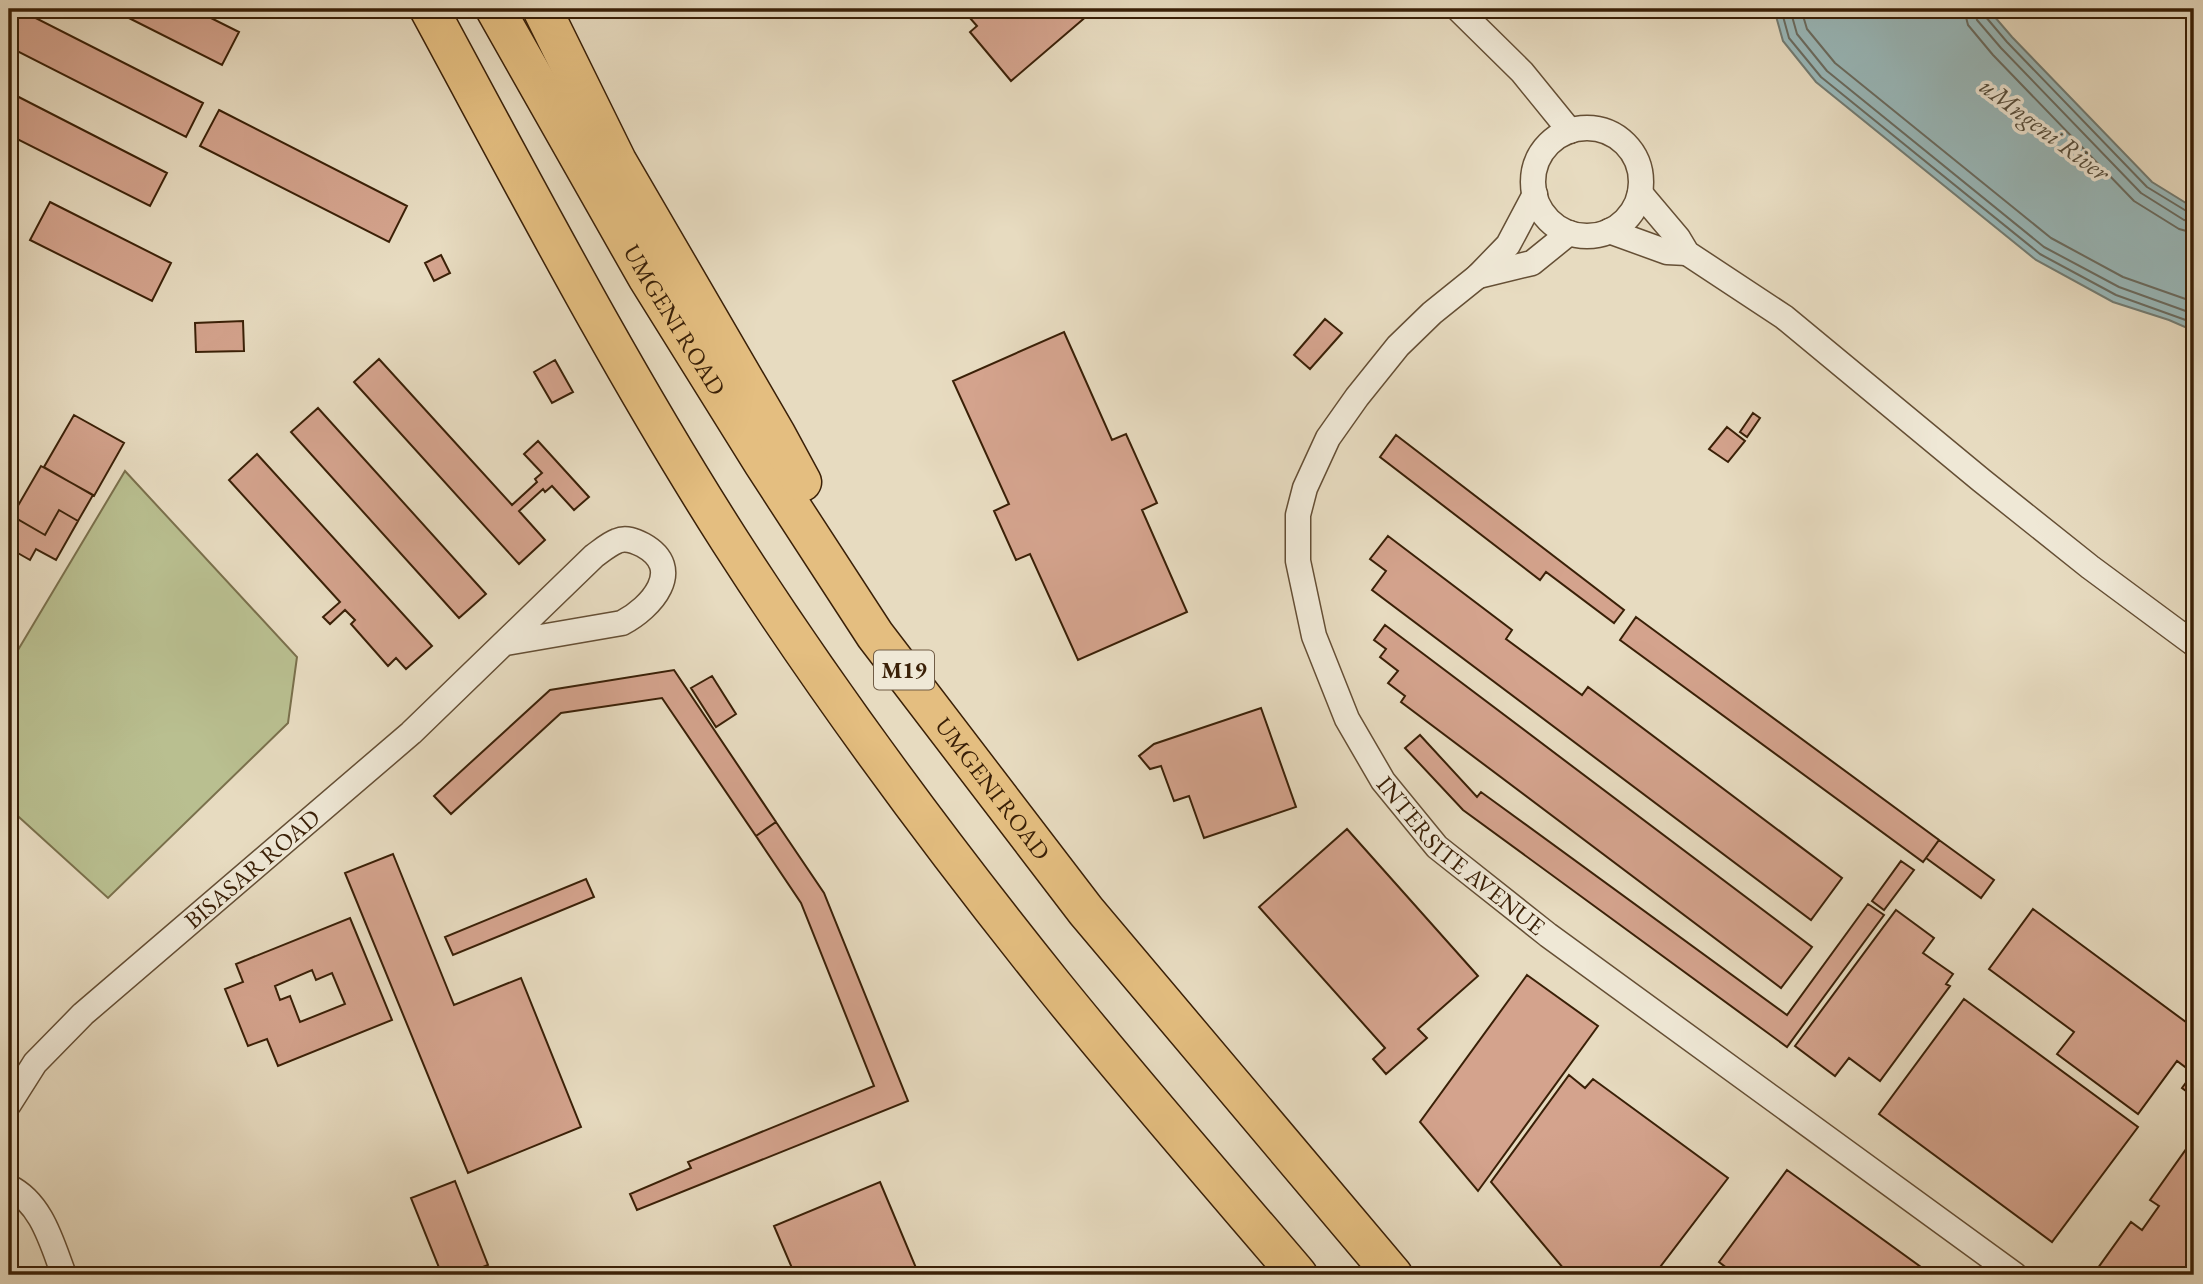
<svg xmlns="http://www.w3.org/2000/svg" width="2203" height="1284" font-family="'EB Garamond',serif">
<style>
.green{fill:#b9bf90;stroke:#7a704c;stroke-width:2}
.water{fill:#99b9bb;stroke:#737c73;stroke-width:2}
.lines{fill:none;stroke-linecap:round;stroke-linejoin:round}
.shore{stroke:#6a6c61;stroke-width:2}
.building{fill:#d4a38d;stroke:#3a2007;stroke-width:2;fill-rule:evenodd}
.street-casing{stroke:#654f35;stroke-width:27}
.highway-casing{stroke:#3a2007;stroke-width:41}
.street{stroke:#efe8d6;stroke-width:24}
.highway{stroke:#e4be80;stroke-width:38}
.labels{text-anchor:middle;stroke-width:7;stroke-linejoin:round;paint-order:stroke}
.shield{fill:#efe8d6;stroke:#705c45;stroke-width:2}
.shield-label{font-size:23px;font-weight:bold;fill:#3a2007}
.street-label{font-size:24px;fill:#3a2007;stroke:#efe8d6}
.water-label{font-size:26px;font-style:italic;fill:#564e3d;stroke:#efe8d6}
</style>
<rect width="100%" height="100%" fill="#e7dbc0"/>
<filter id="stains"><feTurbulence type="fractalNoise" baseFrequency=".00286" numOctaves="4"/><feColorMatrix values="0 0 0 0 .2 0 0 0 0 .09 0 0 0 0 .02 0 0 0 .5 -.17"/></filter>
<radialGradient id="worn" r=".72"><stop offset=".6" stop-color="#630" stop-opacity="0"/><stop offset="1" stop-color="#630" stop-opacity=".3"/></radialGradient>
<!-- green -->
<path class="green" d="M 125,471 L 297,657 L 288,723 L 108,898 L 9,808 L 9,665 Z"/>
<!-- water -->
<path class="water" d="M 1774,9 L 1988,9 L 2012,37 L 2152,182 L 2194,208 L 2194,331 L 2169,320 L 2113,302 L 2036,260 L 1816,82 L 1783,41 Z"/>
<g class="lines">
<!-- shore -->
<path class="shore" d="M 1781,9 L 1789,38 L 1821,77 L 2040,254 L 2116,295 L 2194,323
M 1790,9 L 1797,34 L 1827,71 L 2044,247 L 2119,287 L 2194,314
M 1801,9 L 1807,29 L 1835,63 L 2051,238 L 2123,277 L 2194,302
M 1964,9 L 1968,25 L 1993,55 L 2134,201 L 2179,229 L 2194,233
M 1975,9 L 1977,20 L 2001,48 L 2141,193 L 2184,220 L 2194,222
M 1983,9 L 1985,16 L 2007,42 L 2147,187 L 2188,212 L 2194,213"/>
</g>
<!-- building -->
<path class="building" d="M 9,9 L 18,9 L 203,103 L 186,137 L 9,47 Z
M 111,9 L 193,9 L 239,32 L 222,65 Z
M 962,9 L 1095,9 L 1011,81 L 970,32 L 977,26 Z
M 9,92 L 167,173 L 150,206 L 9,135 Z
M 219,110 L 407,206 L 389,242 L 200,146 Z
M 50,202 L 171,263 L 152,301 L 30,240 Z
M 441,255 L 450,273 L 434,281 L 425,263 Z
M 1325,319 L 1342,333 L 1310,369 L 1294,355 Z
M 243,321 L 244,351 L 196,352 L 195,323 Z
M 1064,332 L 1112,440 L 1126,434 L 1157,503 L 1142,510 L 1187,612 L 1078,660 L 1030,554 L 1016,560 L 994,511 L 1009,504 L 953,381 Z
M 379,359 L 512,505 L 537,482 L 535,479 L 542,473 L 524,454 L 538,441 L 589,497 L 574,510 L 552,486 L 545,492 L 543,489 L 519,511 L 545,540 L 519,564 L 354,382 Z
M 555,360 L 573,392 L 552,403 L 534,372 Z
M 318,408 L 486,594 L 459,618 L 291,432 Z
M 1753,413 L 1760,418 L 1747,437 L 1740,432 Z
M 74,415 L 124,443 L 94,496 L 44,467 Z
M 1727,427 L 1745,441 L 1728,462 L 1709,449 Z
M 1396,435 L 1624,610 L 1614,623 L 1546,572 L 1540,580 L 1380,457 Z
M 257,454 L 432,646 L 406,669 L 396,658 L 388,666 L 351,624 L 355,620 L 345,610 L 330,624 L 323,617 L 340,602 L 229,480 Z
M 41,466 L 93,495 L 78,521 L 59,510 L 45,535 L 12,516 Z
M 59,510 L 78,521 L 56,560 L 36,549 L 30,560 L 9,548 L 9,522 L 12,516 L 45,535 Z
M 1388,536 L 1512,630 L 1506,639 L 1582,695 L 1588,687 L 1842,878 L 1811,920 L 1372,590 L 1386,571 L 1370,559 Z
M 1636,617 L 1939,840 L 1923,862 L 1620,640 Z
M 1385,625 L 1812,947 L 1781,988 L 1401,702 L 1405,696 L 1388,683 L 1398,671 L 1380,657 L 1386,649 L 1374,640 Z
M 674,670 L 776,822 L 756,836 L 662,698 L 561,713 L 451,814 L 434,796 L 550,690 Z
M 712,676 L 736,714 L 716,727 L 691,688 Z
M 1261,708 L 1296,807 L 1204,838 L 1189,796 L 1174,801 L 1161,766 L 1150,769 L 1139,756 L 1154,744 Z
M 1420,735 L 1477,797 L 1481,792 L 1787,1015 L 1868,904 L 1884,915 L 1787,1047 L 1463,810 L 1405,748 Z
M 776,822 L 824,893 L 908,1101 L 637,1210 L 630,1194 L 691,1168 L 688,1162 L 874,1086 L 801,903 L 756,836 Z
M 1347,829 L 1478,976 L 1418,1029 L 1427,1038 L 1386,1074 L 1373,1059 L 1385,1048 L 1259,907 Z
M 1939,840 L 1994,880 L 1981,898 L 1926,858 Z
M 393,854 L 454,1005 L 521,978 L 581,1127 L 468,1173 L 345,873 Z
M 1901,861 L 1914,870 L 1884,910 L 1872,901 Z
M 586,879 L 594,897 L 453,955 L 445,937 Z
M 2033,909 L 2194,1028 L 2194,1097 L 2182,1088 L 2193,1073 L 2177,1061 L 2138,1114 L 2057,1054 L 2074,1032 L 1989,969 Z
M 1896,910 L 1934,938 L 1923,953 L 1953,974 L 1946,984 L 1950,986 L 1880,1081 L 1849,1058 L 1835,1076 L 1795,1046 Z
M 350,918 L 392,1020 L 278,1066 L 267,1039 L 248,1046 L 225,989 L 243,982 L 236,964 ZM 312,970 L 316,980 L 332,973 L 345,1004 L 300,1022 L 290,996 L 280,1000 L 275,986 Z
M 1527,975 L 1598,1026 L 1478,1191 L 1420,1122 Z
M 1964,999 L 2138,1127 L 2052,1242 L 1879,1114 Z
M 1569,1075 L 1585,1088 L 1593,1079 L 1728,1178 L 1654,1275 L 1569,1275 L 1491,1182 Z
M 2194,1138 L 2194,1266 L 2187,1275 L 2099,1275 L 2095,1272 L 2131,1222 L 2142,1230 L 2159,1206 L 2150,1200 Z
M 1787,1170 L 1932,1275 L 1736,1275 L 1719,1262 Z
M 455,1181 L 488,1265 L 462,1275 L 442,1275 L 411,1198 Z
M 880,1182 L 919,1275 L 795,1275 L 774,1226 Z"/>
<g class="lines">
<defs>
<g id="street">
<path d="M 1458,9 L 1522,72 L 1570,131"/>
<circle cx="1587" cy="182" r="54"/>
<path d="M 1640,193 L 1678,238 L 1687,253 L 1784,317 L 1981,480 L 2090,567 L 2194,644"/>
<path id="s1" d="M 1535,194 L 1508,245 L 1478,276 L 1432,313 L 1398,346 L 1357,397 L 1328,438 L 1305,488 L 1298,515 L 1298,561 L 1314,636 L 1347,719 L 1383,781 L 1437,847 L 1548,935 L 2015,1275"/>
<path d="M 1609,231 L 1667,252 L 1687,253"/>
<path d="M 1478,276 L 1532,263 L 1569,233"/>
<path id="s2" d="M 9,1104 L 35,1063 L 83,1014 L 411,733 L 594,556 C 601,551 609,544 617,541 C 626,537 635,541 643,545 C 686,569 651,608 622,623 L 506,643"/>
<path d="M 9,1187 C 42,1203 52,1244 64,1275"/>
</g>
<g id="highway">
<path d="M 429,9 C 526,188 620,369 730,541 C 829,695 939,843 1053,985 C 1133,1084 1216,1179 1298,1275"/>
<path id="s3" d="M 495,9 L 647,277 L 763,463 L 875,635 L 1086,911 L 1393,1275"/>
<path d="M 542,9 L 617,161 L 776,434 L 802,482"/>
</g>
</defs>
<!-- street casing -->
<use href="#street" class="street-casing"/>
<!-- highway casing -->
<use href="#highway" class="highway-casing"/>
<!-- street -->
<use href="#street" class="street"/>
<!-- highway -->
<use href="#highway" class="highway"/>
</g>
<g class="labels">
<!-- shield labels -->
<rect class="shield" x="874" y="650.5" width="60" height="39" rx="5"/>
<g class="shield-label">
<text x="904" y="678">M19</text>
</g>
<!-- street labels -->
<g class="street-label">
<text dy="8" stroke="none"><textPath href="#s3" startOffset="359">UMGENI ROAD</textPath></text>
<text dy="8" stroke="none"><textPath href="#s3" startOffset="926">UMGENI ROAD</textPath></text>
<text dy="8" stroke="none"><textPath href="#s1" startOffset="798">INTERSITE AVENUE</textPath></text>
<text dy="8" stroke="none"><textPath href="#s2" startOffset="340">BISASAR ROAD</textPath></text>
</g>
<!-- water labels -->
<g class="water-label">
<text transform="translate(2045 129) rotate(37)" y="9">uMngeni River</text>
</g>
</g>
<!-- margin -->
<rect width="2203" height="1284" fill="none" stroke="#e7dbc0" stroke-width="35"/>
<rect x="10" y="10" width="2182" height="1263" fill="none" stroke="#3a2007" stroke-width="3.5"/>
<rect x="18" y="18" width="2168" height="1249" fill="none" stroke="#3a2007" stroke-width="2"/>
<rect width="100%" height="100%" filter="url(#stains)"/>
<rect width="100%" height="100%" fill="url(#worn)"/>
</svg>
